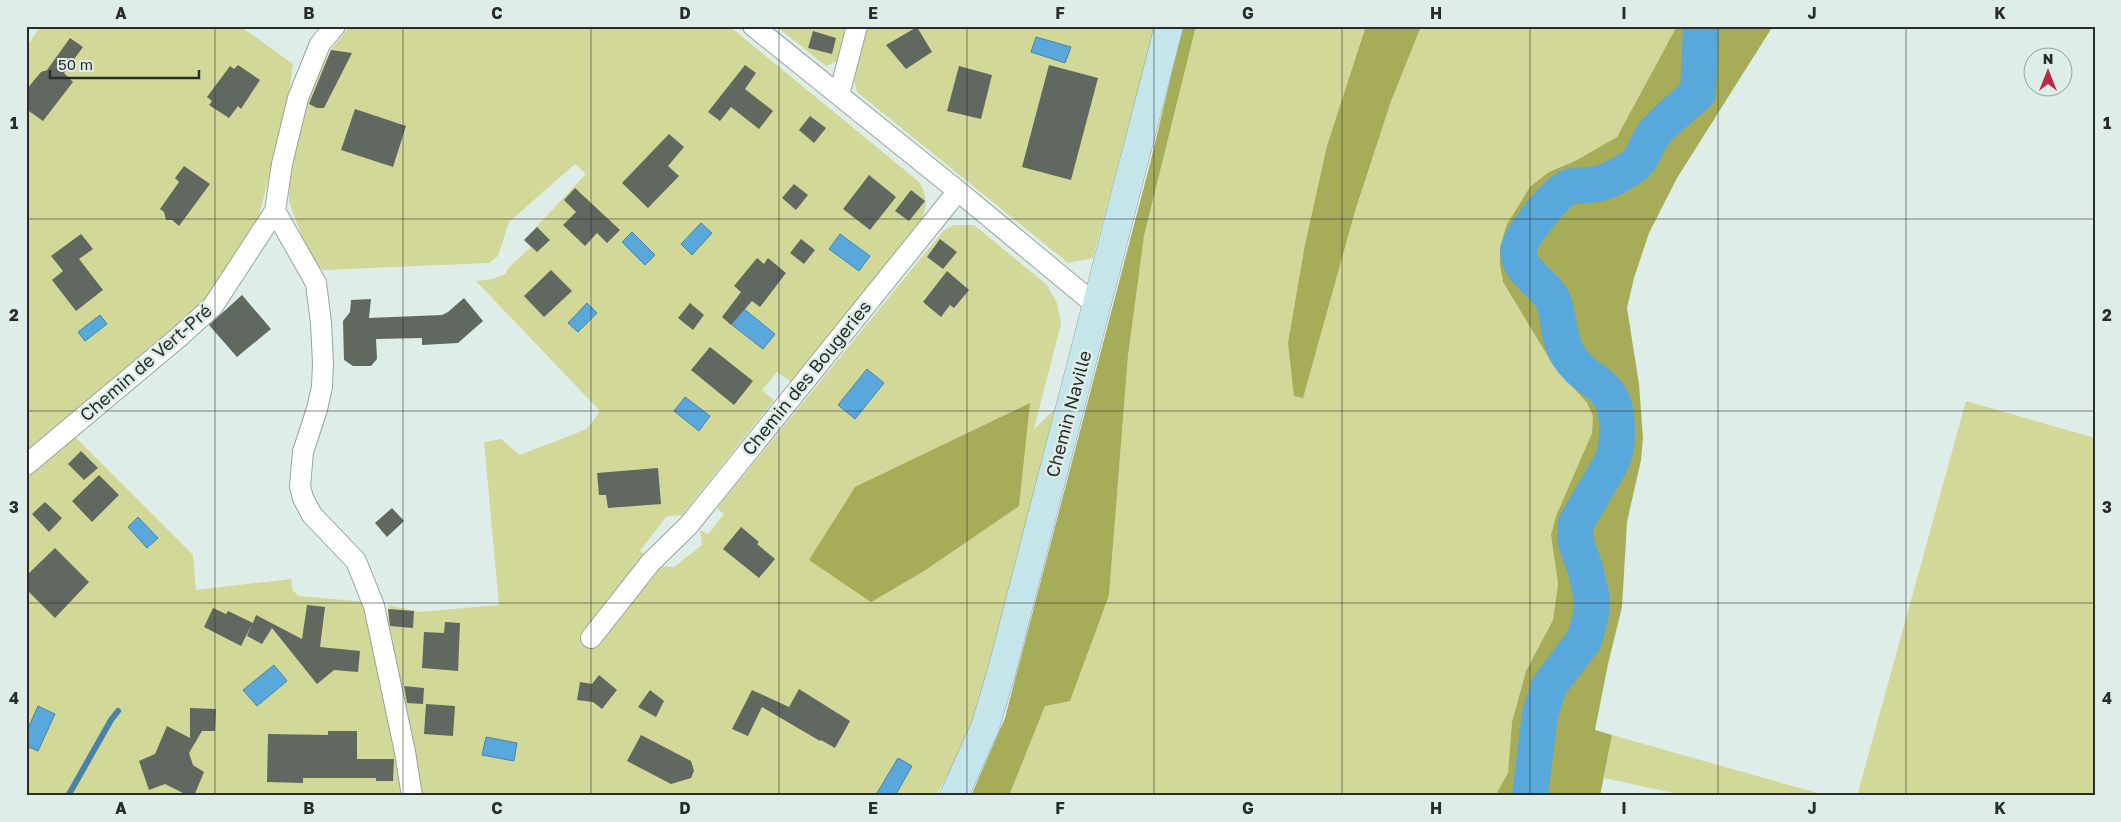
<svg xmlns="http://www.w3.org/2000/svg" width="2121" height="822" font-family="'Golos Text',sans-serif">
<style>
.green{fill:#d2d897}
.forest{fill:#a6ac57}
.water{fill:#59a8dc;stroke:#4a83a7}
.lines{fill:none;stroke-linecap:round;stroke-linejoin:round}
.stream{stroke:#4a83a7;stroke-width:6}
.river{stroke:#59a8dc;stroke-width:36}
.building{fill:#606860}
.street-casing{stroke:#97a4a0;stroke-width:22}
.secondary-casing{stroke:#97a4a0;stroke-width:29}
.street{stroke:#fff;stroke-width:20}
.secondary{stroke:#c4e6ea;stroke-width:28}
.grid{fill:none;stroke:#282d2c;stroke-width:1;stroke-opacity:0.55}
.labels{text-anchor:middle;stroke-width:5;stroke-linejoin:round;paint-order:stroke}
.street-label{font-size:18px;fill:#282d2c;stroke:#dfede8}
.neatline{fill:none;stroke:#282d2c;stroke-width:2}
.grid-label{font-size:16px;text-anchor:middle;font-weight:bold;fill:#282d2c}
</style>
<rect width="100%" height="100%" fill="#dfede8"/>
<!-- green -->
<path class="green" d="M 41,26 L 240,26 L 293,64 L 286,114 L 259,215 L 248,240 L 211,296 L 180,329 L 26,454 L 26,47 Z
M 350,26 L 729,26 L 918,181 C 927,194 928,203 922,218 L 791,382 L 777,372 L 762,390 L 774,400 L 682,515 L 667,516 L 640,551 L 657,566 L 674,567 L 702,545 L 700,530 L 708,534 L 724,514 L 717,508 L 943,231 L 954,225 L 974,225 L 1047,285 L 1057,303 L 1061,324 L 1034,429 L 1057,407 L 972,731 L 936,796 L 417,796 L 404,702 L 404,685 L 397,685 L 387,627 L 389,605 L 419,612 L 499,605 L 484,442 L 501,439 L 520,455 L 587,429 L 600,411 L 476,281 L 493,279 L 505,274 L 509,267 L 531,247 L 524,240 L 586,174 L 575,164 L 509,222 L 498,256 L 489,263 L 322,270 L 309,255 L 289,202 L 290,177 L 305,103 L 311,88 L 331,50 Z
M 776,26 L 848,26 L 839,60 L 826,66 Z
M 866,26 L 1155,26 L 1093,258 L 1068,263 L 857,92 L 853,77 Z
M 1196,26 L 1677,26 L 1617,137 L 1575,161 L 1549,172 L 1506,226 L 1500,248 L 1500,265 L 1503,282 L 1553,365 L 1587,403 L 1593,416 L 1592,433 L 1556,516 L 1551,535 L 1558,584 L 1553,620 L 1526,671 L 1512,722 L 1508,773 L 1495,796 L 1009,796 L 1045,706 L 1109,595 L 1128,356 L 1144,236 Z
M 1966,401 L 2095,438 L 2095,796 L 1857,796 Z
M 74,436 L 193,555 L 196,590 L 291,579 L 293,591 L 299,596 L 366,602 L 388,711 L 402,796 L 26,796 L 26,476 Z
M 1612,735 L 1828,796 L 1687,796 L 1604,778 Z"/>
<!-- forest -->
<path class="forest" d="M 1183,26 L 1196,26 L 1144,236 L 1128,356 L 1109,595 L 1070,701 L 1045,706 L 1009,796 L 971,796 L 1005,718 L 1150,164 Z
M 1366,26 L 1421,26 L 1391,101 L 1355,211 L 1303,398 L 1294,396 L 1288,343 L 1305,245 L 1327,146 Z
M 1677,26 L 1773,26 L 1677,178 L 1649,233 L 1634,278 L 1627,308 L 1639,384 L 1643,438 L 1641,460 L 1627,522 L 1622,607 L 1608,664 L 1595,730 L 1612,735 L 1600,796 L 1495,796 L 1508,773 L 1512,722 L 1526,671 L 1553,620 L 1558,584 L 1551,535 L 1556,516 L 1592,433 L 1593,416 L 1587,403 L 1553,365 L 1503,282 L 1500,265 L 1500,248 L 1506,226 L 1530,187 L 1549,172 L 1575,161 L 1617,137 Z
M 1030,403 L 1019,506 L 924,571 L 871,602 L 809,560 L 855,487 Z"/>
<!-- water -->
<path class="water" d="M 1036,37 L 1071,47 L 1065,63 L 1031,52 Z
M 701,223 L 712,233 L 692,255 L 681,244 Z
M 632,232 L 655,255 L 645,265 L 622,242 Z
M 840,234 L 870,256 L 859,271 L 829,249 Z
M 587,303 L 597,313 L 578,332 L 568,323 Z
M 744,309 L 775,334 L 763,349 L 731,324 Z
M 100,315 L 107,324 L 85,341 L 78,332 Z
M 867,369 L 884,383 L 855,419 L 838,405 Z
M 685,397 L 710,416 L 699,431 L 674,411 Z
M 138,517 L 158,538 L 147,548 L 128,527 Z
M 274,665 L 287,681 L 257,706 L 243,690 Z
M 38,706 L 55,714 L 38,751 L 26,746 L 26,733 Z
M 486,737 L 517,743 L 514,761 L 482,755 Z
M 898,758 L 912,766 L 895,796 L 882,796 L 877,793 Z"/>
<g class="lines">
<!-- stream -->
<path class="stream" d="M 68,796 L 111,720 L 118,711"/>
<!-- river -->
<path class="river" d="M 1530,796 L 1540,714 L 1549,686 L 1584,640 L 1591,615 L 1592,599 L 1585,568 L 1577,546 L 1575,537 L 1576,523 L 1611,463 C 1617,451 1617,439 1617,426 C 1616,379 1588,387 1568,355 C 1557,338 1559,309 1551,297 C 1541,281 1511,266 1520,244 C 1526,231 1556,191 1569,187 C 1578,185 1587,186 1596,184 C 1609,182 1622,174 1633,166 C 1643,160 1646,144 1653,135 C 1665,119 1684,106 1698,93 L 1701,26"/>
</g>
<!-- building -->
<path class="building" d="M 917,27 L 932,52 L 906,69 L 886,45 Z
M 813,31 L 836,38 L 832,54 L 808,48 Z
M 70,38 L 83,47 L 64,73 L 73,82 L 43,121 L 26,109 L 26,90 L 41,72 L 47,70 Z
M 331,50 L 352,53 L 324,108 L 317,108 L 309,104 Z
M 238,65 L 260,80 L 241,109 L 238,106 L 229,118 L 209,105 L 212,101 L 207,97 L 230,66 L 234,69 Z
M 745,65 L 756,73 L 745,89 L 773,111 L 759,129 L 731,107 L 720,121 L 708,112 Z
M 1049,65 L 1098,78 L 1071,180 L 1022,167 Z
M 959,66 L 992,75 L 981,119 L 947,111 Z
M 355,109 L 406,126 L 393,167 L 341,150 Z
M 810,116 L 826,128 L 814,143 L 799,130 Z
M 669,134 L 684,147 L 668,166 L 679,176 L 648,208 L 622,183 Z
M 184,166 L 210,184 L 179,226 L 172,220 L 166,220 L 164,212 L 160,209 L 179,182 L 175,178 Z
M 869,175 L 896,197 L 870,230 L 843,209 Z
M 794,184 L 808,195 L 796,210 L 782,198 Z
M 575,188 L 620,230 L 607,243 L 597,233 L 585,246 L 563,225 L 576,212 L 564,200 Z
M 911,190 L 925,201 L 909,221 L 895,211 Z
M 537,227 L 550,240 L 537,252 L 524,240 Z
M 81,234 L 93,249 L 79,259 L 103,290 L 76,311 L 52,280 L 63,271 L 51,256 Z
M 801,239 L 815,250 L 804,264 L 790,253 Z
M 940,239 L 957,252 L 943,269 L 927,257 Z
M 757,258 L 764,264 L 768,258 L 786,273 L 760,307 L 752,301 L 731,325 L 722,317 L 741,292 L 734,286 Z
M 551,270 L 572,291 L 544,317 L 524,296 Z
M 947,271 L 969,290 L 954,308 L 950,305 L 941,317 L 923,302 Z
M 242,295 L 271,329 L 237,357 L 209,325 Z
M 464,298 L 483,321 L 458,343 L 422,345 L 422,338 L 376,339 L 377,359 L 371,366 L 353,366 L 344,360 L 343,321 L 350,312 L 351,300 L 371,299 L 369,318 L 442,315 L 448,312 Z
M 690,303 L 704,315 L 693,330 L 678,318 Z
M 710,347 L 753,381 L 734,405 L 691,370 Z
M 81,451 L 98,468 L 84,480 L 68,464 Z
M 658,468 L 661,504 L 608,508 L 606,495 L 599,495 L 597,473 Z
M 99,475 L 119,495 L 92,522 L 72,501 Z
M 45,502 L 62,518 L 49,532 L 32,514 Z
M 392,508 L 404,521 L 387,537 L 375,523 Z
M 741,527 L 759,542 L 757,544 L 775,559 L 759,578 L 723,549 Z
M 55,548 L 89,582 L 55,618 L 26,589 L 26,576 Z
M 307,605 L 325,607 L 320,647 L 360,651 L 358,672 L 334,670 L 317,684 L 272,628 L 262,644 L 247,636 L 252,624 L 241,646 L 204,627 L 213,608 L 226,614 L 228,611 L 253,623 L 256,615 L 302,639 Z
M 388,609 L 414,611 L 413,628 L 390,626 Z
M 445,622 L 460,623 L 458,671 L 422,668 L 424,632 L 444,633 Z
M 599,675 L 617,690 L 602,709 L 593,702 L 577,700 L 580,682 L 592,684 Z
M 404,686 L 424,688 L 423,704 L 407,703 Z
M 799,689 L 850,721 L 835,748 L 821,740 L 820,741 L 762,707 L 748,736 L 732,729 L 752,690 L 789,707 Z
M 650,690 L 664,701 L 656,717 L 638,707 Z
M 426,704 L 455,706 L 453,736 L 424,734 Z
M 190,708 L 216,709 L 215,731 L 202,731 L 189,753 L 193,765 L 204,772 L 194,796 L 189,796 L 165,784 L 149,790 L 139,761 L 155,754 L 167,726 L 190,738 Z
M 328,731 L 357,731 L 357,759 L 394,759 L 393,781 L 376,781 L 376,778 L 303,778 L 303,783 L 267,782 L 268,734 L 328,735 Z
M 641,735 L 691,761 L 694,771 L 691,778 L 671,784 L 627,761 Z"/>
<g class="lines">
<defs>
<path id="street" d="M 753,26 L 958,191 L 1097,306
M 839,95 L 857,26
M 275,211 L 316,283 L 321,323 L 323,363 L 322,387 L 317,409 L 303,452 L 300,486 L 303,498 L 312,515 L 356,561 L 374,606 L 405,752 L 412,796
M 26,465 L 179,337 L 213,306 L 275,211 L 282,164 L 298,98 L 320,44 L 335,26
M 591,638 L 651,562 L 688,526 L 958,191"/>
<path id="secondary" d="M 954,796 L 985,727 L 1002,670 L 1169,26"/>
</defs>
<!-- street casing -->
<use href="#street" class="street-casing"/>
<!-- secondary casing -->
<use href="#secondary" class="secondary-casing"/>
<!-- street -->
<use href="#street" class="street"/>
<!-- secondary -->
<use href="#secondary" class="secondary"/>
</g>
<!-- grid -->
<path class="grid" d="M 215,26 L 215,796M 403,26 L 403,796M 591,26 L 591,796M 779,26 L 779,796M 967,26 L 967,796M 1154,26 L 1154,796M 1342,26 L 1342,796M 1530,26 L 1530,796M 1718,26 L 1718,796M 1906,26 L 1906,796M 26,219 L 2095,219M 26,411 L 2095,411M 26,603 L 2095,603"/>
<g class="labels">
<!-- street labels -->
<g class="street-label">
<text transform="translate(146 363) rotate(-41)" y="6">Chemin de Vert-Pré</text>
<text transform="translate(807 378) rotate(-51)" y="6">Chemin des Bougeries</text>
<text transform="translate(1069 414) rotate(-75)" y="6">Chemin Naville</text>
</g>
</g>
<!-- border -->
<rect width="2121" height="822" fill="none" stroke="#dfede8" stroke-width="55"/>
<!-- north arrow -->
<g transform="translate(2048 72)"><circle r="24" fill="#dfede8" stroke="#96a09d"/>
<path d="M0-4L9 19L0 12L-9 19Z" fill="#bb2a45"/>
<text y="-8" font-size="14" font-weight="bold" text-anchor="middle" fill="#282d2c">N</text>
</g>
<!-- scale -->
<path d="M50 70v8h149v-8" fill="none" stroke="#282d2c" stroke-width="2.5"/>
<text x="58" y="70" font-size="15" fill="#282d2c" stroke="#dfede8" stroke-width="4" paint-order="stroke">50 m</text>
<rect x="28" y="28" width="2066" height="766" class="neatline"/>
<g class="grid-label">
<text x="121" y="19">A</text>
<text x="309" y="19">B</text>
<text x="497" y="19">C</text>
<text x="685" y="19">D</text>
<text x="873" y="19">E</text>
<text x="1060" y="19">F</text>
<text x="1248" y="19">G</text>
<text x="1436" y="19">H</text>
<text x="1624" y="19">I</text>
<text x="1812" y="19">J</text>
<text x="2000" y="19">K</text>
<text x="14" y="129">1</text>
<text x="2107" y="129">1</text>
<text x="14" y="321">2</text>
<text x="2107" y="321">2</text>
<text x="14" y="513">3</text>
<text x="2107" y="513">3</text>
<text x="14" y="704">4</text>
<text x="2107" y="704">4</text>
<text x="121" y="814">A</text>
<text x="309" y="814">B</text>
<text x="497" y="814">C</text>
<text x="685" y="814">D</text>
<text x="873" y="814">E</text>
<text x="1060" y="814">F</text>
<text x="1248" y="814">G</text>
<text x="1436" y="814">H</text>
<text x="1624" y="814">I</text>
<text x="1812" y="814">J</text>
<text x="2000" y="814">K</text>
</g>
</svg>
